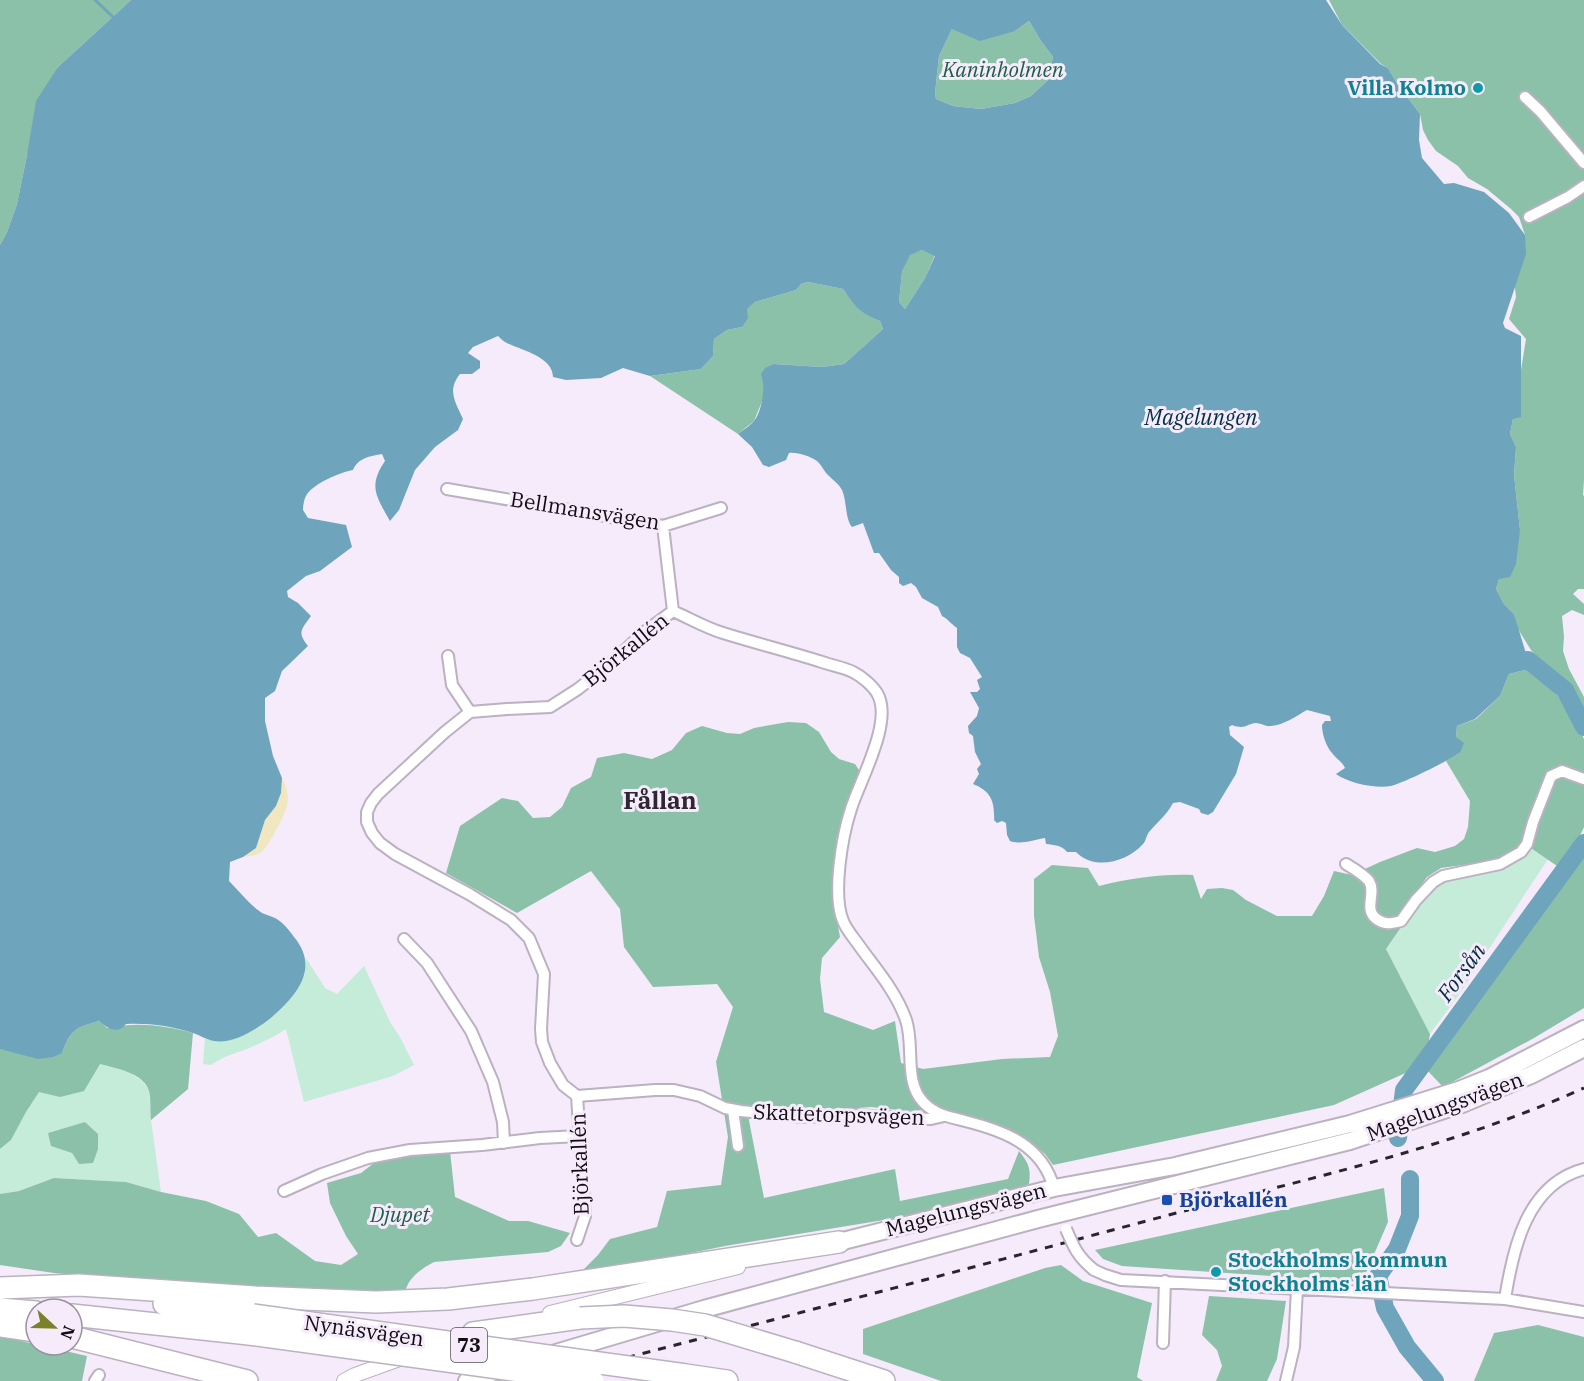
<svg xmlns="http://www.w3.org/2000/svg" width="1584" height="1381" font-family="'IBM Plex Serif',serif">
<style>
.green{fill:#c4ecd9;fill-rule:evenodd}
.forest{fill:#8bc1a8}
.sand{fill:#f0e6c0}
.water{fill:#6fa4bd;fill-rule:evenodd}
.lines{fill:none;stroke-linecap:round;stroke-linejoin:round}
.stream{stroke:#6fa4bd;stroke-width:3}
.river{stroke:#6fa4bd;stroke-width:18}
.minor-casing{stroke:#bbb1c0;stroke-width:14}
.tertiary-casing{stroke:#bbb1c0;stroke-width:16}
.secondary-casing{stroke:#bbb1c0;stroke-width:20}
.motorway-casing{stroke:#bbb1c0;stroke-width:24}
.minor{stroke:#fff;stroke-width:10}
.tertiary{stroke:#fff;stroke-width:14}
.secondary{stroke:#fff;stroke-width:16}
.motorway{stroke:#fff;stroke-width:21}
.rail{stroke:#28252b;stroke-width:3;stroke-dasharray:8 8;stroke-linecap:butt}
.minor-bridge-casing{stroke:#bbb1c0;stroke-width:14;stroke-linecap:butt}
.motorway-bridge-casing{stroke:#bbb1c0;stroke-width:24;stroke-linecap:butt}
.minor-bridge{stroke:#fff;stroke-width:10}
.motorway-bridge{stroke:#fff;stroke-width:21}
.culture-dot{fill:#0f9aa8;stroke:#f5ebfa;stroke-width:2}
.transit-dot{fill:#1a4fb4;stroke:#f5ebfa;stroke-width:2}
.labels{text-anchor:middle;stroke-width:6;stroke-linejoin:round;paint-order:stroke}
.shield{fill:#f5ebfa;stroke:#555058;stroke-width:1.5}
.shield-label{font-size:20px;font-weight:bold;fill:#100d12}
.park-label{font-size:21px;font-style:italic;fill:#1e5f47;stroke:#f5ebfa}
.culture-label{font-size:21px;font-weight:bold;fill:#0d838f;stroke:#f5ebfa;text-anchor:end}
.street-label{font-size:21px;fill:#100d12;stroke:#f5ebfa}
.transit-label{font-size:21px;font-weight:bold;fill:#164399;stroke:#f5ebfa;text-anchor:start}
.water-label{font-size:22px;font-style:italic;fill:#003143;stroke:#f5ebfa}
.quarter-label{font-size:24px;font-weight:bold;fill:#2e2632;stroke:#f5ebfa}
</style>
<rect width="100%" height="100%" fill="#f5ebfa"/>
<!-- green -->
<path class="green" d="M 1533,849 L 1548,859 L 1458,996 L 1430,1034 L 1386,949 L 1427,891 L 1446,880 L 1504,868 L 1518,862 Z
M 306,958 L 325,988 L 337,994 L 364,966 L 390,1022 L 400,1037 L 414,1065 L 393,1076 L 304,1102 L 286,1029 C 274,1037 261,1043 247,1049 C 233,1054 224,1056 211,1065 L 203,1064 L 205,1037 L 214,1041 L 245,1034 L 266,1022 L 283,1007 L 305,974 Z
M 100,1064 L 129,1072 L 142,1081 L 149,1090 L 151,1120 L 161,1192 L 126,1182 L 55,1178 L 19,1191 L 0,1194 L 0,1149 L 11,1140 L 26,1112 L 39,1091 L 60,1097 ZM 86,1122 L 79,1164 L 72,1153 L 48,1133 Z"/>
<!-- forest -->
<path class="forest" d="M 0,0 L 131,0 L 58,67 L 27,155 L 17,204 L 7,232 L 0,245 Z
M 1329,0 L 1584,0 L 1584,480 L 1583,495 L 1584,496 L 1584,589 L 1578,589 L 1573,594 L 1584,604 L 1584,615 L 1572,610 L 1562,616 L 1564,637 L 1563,651 L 1569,669 L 1584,697 L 1584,718 L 1570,688 L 1539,660 L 1531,650 L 1518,629 L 1514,614 L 1504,604 L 1496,589 L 1499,579 L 1520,530 L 1514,475 L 1516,447 L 1510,434 L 1513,419 L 1526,339 L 1509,319 L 1516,297 L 1514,279 L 1525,235 L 1519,217 L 1511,209 L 1487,189 L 1468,178 L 1458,166 L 1436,151 L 1428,140 L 1423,130 L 1420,114 L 1398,85 L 1388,68 L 1381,64 L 1342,25 Z
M 1029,21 L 1041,41 L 1053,57 L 1048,80 L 1031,96 L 1015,103 L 981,109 L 953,106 L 936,99 L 935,93 L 939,56 L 952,29 L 1015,31 Z
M 922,250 L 935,255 L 925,278 L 905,309 L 899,302 L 902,272 L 910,254 Z
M 808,282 L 843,289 C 854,306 861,313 880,321 L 883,329 L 844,364 L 822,367 L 774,364 L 764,381 L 763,399 L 754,421 L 738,434 L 650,376 L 701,369 L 713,356 L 714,339 L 727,330 L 742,327 L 746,309 L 755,302 L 796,290 L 801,284 Z
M 1529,669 L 1543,680 L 1558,696 L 1577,724 L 1584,739 L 1584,827 L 1578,840 L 1560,868 L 1522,842 L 1512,853 L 1493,861 L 1441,868 L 1427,877 L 1401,913 L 1404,923 L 1386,949 L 1430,1034 L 1428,1046 L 1410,1071 L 1334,1105 L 1053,1165 L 1045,1154 L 1032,1143 L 1003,1127 L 945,1109 L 908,1111 L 871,1107 L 805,1112 L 746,1105 L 764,1198 L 895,1169 L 900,1201 L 1008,1179 L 1019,1151 C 1029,1164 1031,1168 1029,1184 L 1013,1193 L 902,1217 L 725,1246 L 577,1276 L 598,1255 L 610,1239 L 657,1227 L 667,1191 L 721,1185 L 728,1137 L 716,1062 L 733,1007 L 717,984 L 653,987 L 624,947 L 620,909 L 591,871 L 517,913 L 446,873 L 460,826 L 502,798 L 518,801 L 533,818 L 550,817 L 562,807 L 571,788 L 591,777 L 597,758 L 624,753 L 652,759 L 672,750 L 686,733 L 702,726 L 727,733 L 740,734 L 754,728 L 788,722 L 806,723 L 819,732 L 831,752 L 839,759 L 855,764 L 859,770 L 836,840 L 835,909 L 840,937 L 822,958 L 820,979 L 824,1012 L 873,1030 L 895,1021 L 901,1063 L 923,1069 L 1002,1059 L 1050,1057 L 1058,1036 L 1050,992 L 1039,957 L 1034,916 L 1034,879 L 1052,865 L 1088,868 L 1099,886 C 1133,878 1158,874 1193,875 L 1201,899 L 1207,889 L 1222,888 L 1233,890 L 1246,900 L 1277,916 L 1312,916 L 1324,896 L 1334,871 L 1352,875 L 1380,862 L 1417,848 L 1435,852 L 1455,846 L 1464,839 L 1468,827 L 1470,801 L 1446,761 L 1459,753 L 1456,737 L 1457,726 L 1476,719 L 1500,696 L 1509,674 Z
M 1584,849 L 1584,1008 L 1534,1038 L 1443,1087 L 1427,1070 L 1486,985 L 1570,873 Z
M 99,1021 L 107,1028 C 138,1022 162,1025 193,1033 L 188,1089 L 151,1120 C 150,1111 151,1099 149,1091 C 144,1073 115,1068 100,1064 L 84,1091 L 60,1097 L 39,1092 L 26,1112 L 11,1140 L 0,1149 L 0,1049 L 62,1053 C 71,1029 75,1028 99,1021 Z
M 85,1122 L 98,1134 L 98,1149 L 93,1163 L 79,1164 L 72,1153 L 51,1146 L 48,1133 Z
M 450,1151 L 455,1197 L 509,1221 L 528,1221 L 570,1233 L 561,1246 L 548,1252 L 434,1262 C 421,1269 407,1278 405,1294 L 189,1286 L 54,1273 L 0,1265 L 0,1194 L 19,1191 L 54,1178 L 126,1182 L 161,1192 L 206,1201 L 239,1214 L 258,1237 L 276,1233 L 315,1261 L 341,1265 L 358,1254 L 346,1236 L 330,1203 L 327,1183 L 361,1173 L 374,1163 L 411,1155 Z
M 1384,1188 L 1388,1222 L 1362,1282 L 1122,1266 L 1103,1259 L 1095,1250 Z
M 1061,1265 L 1083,1281 L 1152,1303 L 1137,1377 L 1143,1381 L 941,1381 L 863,1354 L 863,1329 L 1045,1268 Z
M 1209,1296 L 1286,1301 L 1277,1359 L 1267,1381 L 1216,1381 L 1222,1366 L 1217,1350 L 1202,1335 Z
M 1538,1325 L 1584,1337 L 1584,1381 L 1474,1381 L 1494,1333 Z
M 0,1336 L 87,1356 L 82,1381 L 0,1381 Z"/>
<!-- sand -->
<path class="sand" d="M 282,778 C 287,787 289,795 287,806 C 285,814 268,848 261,852 C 256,856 249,856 243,857 L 256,848 L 265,820 L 276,806 L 281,793 Z"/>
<!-- water -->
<path class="water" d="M 131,0 L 1326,0 L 1342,25 L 1380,64 L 1388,68 L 1398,85 L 1420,114 L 1419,140 L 1422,158 L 1444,184 L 1454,183 L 1484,192 L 1509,213 L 1525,235 L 1526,254 L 1503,323 L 1505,328 L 1521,336 L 1521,417 L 1513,419 L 1510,434 L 1516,447 L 1514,475 L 1520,530 L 1516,564 L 1510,577 L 1499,579 L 1496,589 L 1504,604 L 1514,614 L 1528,660 L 1529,669 L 1509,674 L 1500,696 L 1475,719 L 1457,726 L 1456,737 L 1464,743 C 1462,746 1462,750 1460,752 C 1455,758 1401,784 1391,786 C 1376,789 1348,783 1336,774 L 1345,768 C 1342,761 1336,759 1332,753 C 1326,746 1322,734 1322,725 L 1325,721 L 1331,721 L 1330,716 L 1307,710 C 1296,716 1284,725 1271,726 C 1266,727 1261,723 1256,723 C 1246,724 1245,730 1232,725 L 1229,727 L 1230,735 L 1244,747 L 1236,774 L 1213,812 L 1208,815 L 1201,813 L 1199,809 L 1180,802 L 1173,803 C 1166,816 1158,821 1149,832 C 1146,836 1146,841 1143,844 C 1127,862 1094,871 1076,852 L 1067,852 C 1062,845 1054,845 1046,844 L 1045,838 C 1034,840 1020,845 1010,841 L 1007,835 L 1006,823 L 1002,821 L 997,823 C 992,818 995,822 994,815 C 994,798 988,790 973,784 L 979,774 L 977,769 L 981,764 L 975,752 L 973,736 L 969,733 L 968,726 L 977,716 L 979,708 L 970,692 L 977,692 L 980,689 L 977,680 L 982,677 L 970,658 L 960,653 L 957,647 L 957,628 C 951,624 948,619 942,616 L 938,607 L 922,598 L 916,587 L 911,583 L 903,586 L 899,583 L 899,577 L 891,570 L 879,553 L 874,553 L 863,523 L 852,527 C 845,519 847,501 842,490 C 839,484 834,481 829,476 C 824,472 822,465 817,461 C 809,456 798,452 789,453 L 786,460 L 769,467 L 763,465 L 752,447 L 738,434 C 743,430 750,426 754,421 C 762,411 766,387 761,374 L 765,368 L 774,364 L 822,367 L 844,364 L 883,329 L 880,321 C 860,313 854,306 843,289 L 808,282 L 801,284 L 796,290 L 755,302 L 747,309 L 748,318 L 742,327 L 727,330 L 714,339 L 713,356 L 701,369 L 650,376 L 623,368 L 601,378 L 566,380 L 553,377 C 553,356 519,350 505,342 C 502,340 500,338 498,336 L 473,347 L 468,353 L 480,361 L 480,368 L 472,374 L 460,374 C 447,390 455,402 463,419 L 458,430 L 435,447 L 415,470 L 399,510 L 390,521 C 376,496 368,486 385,461 L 382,454 C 370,456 358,458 353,470 C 341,472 312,484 306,496 C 304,499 303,506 303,510 L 308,518 L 346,525 L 352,547 L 320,571 L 306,576 L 287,591 L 288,597 L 298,603 L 311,616 C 301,630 297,632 308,646 L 282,671 L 275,691 L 265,698 L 265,721 L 273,756 L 282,778 L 281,793 L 276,806 L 265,820 L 256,848 L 243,857 L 230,862 L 229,881 C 237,889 253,908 262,913 C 266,915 271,916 275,918 C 283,922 289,930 294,937 C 320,968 297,995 272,1017 C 257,1029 234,1044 214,1041 C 207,1040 200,1035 193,1033 C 171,1026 149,1023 126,1024 C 117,1035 107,1028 99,1021 C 75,1028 71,1029 62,1053 L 53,1057 L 38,1059 L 0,1049 L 0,245 L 7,232 L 17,204 L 27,155 L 36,101 L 58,67 ZM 1029,21 L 1041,41 L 1053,57 L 1048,80 L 1031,96 L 1015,103 L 981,109 L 953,106 L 936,99 L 935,93 L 939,56 L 952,29 L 980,41 L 1015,31 ZM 922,250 L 935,256 L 925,278 L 905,309 L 899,302 L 902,272 L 910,255 Z"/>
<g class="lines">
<!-- stream -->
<path class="stream" d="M 95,0 L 112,16"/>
<!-- river -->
<path class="river" d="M 1528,660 L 1565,690 L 1584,727
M 1398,1138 L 1404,1090 L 1584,843
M 1410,1179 L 1410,1216 L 1397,1249 L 1378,1276 L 1385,1308 L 1407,1347 L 1435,1381"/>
<defs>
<path id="minor" d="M 1525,97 L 1540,111 L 1584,163
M 1529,217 L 1568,197 L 1584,186
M 447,489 L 663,526 L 721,508
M 663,526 L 673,611
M 448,656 L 452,685 L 470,712
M 1346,864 C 1354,869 1363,874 1369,881 C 1377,894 1362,910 1378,920 C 1386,925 1392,923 1401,921 L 1416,900 L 1433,882 L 1443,876 L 1500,864 L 1521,852 L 1527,844 L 1533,822 L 1551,776 L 1562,771 L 1584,779
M 404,939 L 427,963 L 471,1031 L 493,1082 L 503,1122 L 504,1143
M 577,1096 L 563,1085 L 550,1063 L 542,1042 L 541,1029 L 544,974 L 529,938 L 511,920 L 469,894 L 395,854 L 380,843 L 372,833 L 367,822 L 367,812 L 371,803 L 378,794 L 445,732 L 470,712 L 507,709 L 550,707 L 578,689 L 611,663 L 643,633 L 673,611 C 689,618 706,628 723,633 C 755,643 787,651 819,661 C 829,665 843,667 853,672 C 861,676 872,685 877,693 C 894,721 860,780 851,809 C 842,836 832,895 843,921 C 846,929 853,937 858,944 C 875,968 896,991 906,1020 C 915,1046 903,1082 924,1103 C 936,1115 949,1117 965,1121 C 1005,1131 1042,1145 1054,1188
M 577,1096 L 655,1090 L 674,1090 L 700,1096 L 725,1108 L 741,1111 L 803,1117 L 854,1115 L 931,1119 L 944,1116
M 733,1110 L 738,1146
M 284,1191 L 322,1174 L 368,1158 L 410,1150 L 482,1145 L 540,1138 L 579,1136
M 577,1240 L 585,1216 L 577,1096
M 1094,1270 L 1105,1275 L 1121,1280 L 1505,1299 L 1584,1312
M 1505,1299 C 1513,1248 1527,1184 1584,1169
M 1163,1343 L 1165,1281
M 95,1381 L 99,1375
M 1286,1381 L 1294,1347 L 1297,1288"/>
<path id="tertiary" d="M 550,1313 L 738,1267
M 344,1381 L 355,1375 L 405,1357"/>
<path id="secondary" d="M 839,1242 L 1054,1188 L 1175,1166 L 1350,1124 L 1459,1090 L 1489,1078 L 1584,1029
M 549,1355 L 704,1309 L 1038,1219 L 1350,1141 L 1462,1104 L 1531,1075 L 1584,1048
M 467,1381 L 501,1370"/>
<path id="motorway" d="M 0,1288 L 79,1285 L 255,1297 L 376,1302 L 448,1299 L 533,1289 L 839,1242
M 164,1304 L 253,1315
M 0,1309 L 36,1312
M 72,1315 L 249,1334
M 0,1326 L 36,1331
M 473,1333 L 580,1318
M 72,1337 L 247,1381
M 795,1352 L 884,1381
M 686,1375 L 727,1381"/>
</defs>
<!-- minor casing -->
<use href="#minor" class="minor-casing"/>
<!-- tertiary casing -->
<use href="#tertiary" class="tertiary-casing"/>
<!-- secondary casing -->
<use href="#secondary" class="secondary-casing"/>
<!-- motorway casing -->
<use href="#motorway" class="motorway-casing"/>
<!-- minor -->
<use href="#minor" class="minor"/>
<!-- tertiary -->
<use href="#tertiary" class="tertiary"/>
<!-- secondary -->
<use href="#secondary" class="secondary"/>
<!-- motorway -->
<use href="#motorway" class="motorway"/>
<!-- rail -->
<path class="rail" d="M 534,1381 C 745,1328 955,1272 1165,1216 C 1306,1179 1451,1148 1584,1088"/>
<defs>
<path id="minor-bridge" d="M 1066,1229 C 1074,1248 1078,1257 1094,1270"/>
<path id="motorway-bridge" d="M 253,1315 L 686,1375
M 580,1318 L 624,1316 L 672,1320 L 705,1325 L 795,1352
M 249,1334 L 593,1381"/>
</defs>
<!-- minor-bridge casing -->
<use href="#minor-bridge" class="minor-bridge-casing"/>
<!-- motorway-bridge casing -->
<use href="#motorway-bridge" class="motorway-bridge-casing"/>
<!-- minor-bridge -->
<use href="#minor-bridge" class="minor-bridge"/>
<!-- motorway-bridge -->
<use href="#motorway-bridge" class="motorway-bridge"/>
</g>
<!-- markers -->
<g class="culture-dot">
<circle cx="1478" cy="88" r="6"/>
<circle cx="1216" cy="1272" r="6"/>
</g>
<rect class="transit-dot" x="1161" y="1194" width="12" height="12" rx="3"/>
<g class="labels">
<!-- shield labels -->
<rect class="shield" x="451" y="1328" width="36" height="34" rx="4.5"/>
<g class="shield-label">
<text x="469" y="1352">73</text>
</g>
<!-- park labels -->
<g class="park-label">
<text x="1003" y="77">Kaninholmen</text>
<text x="400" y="1222">Djupet</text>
</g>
<!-- culture labels -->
<g class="culture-label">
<text x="1466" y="95">Villa Kolmo</text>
<text x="1228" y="1267" text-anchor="start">Stockholms kommun<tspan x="1228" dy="24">Stockholms län</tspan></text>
</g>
<!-- street labels -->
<g class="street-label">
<text transform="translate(585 511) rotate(9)" y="7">Bellmansvägen</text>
<text transform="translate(626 650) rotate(-39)" y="7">Björkallén</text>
<text transform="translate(1445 1107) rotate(-20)" y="7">Magelungsvägen</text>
<text transform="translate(839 1115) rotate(2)" y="7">Skattetorpsvägen</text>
<text transform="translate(580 1164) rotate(-92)" y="7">Björkallén</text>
<text transform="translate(966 1210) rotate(-14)" y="7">Magelungsvägen</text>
<text transform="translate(364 1331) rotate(8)" y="7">Nynäsvägen</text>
</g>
<!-- transit labels -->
<g class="transit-label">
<text x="1179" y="1207">Björkallén</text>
</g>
<!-- water labels -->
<g class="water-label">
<text x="1201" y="425">Magelungen</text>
<text transform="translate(1461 972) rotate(-54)" y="8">Forsån</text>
</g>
<!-- quarter labels -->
<g class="quarter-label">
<text x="660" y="809">Fållan</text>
</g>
</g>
<!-- north arrow -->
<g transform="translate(54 1327) rotate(112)"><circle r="28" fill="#f5ebfa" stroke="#99929d" stroke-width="1.5"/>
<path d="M0-4.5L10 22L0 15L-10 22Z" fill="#7d802a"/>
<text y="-9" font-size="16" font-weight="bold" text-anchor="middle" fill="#100d12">N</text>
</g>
</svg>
